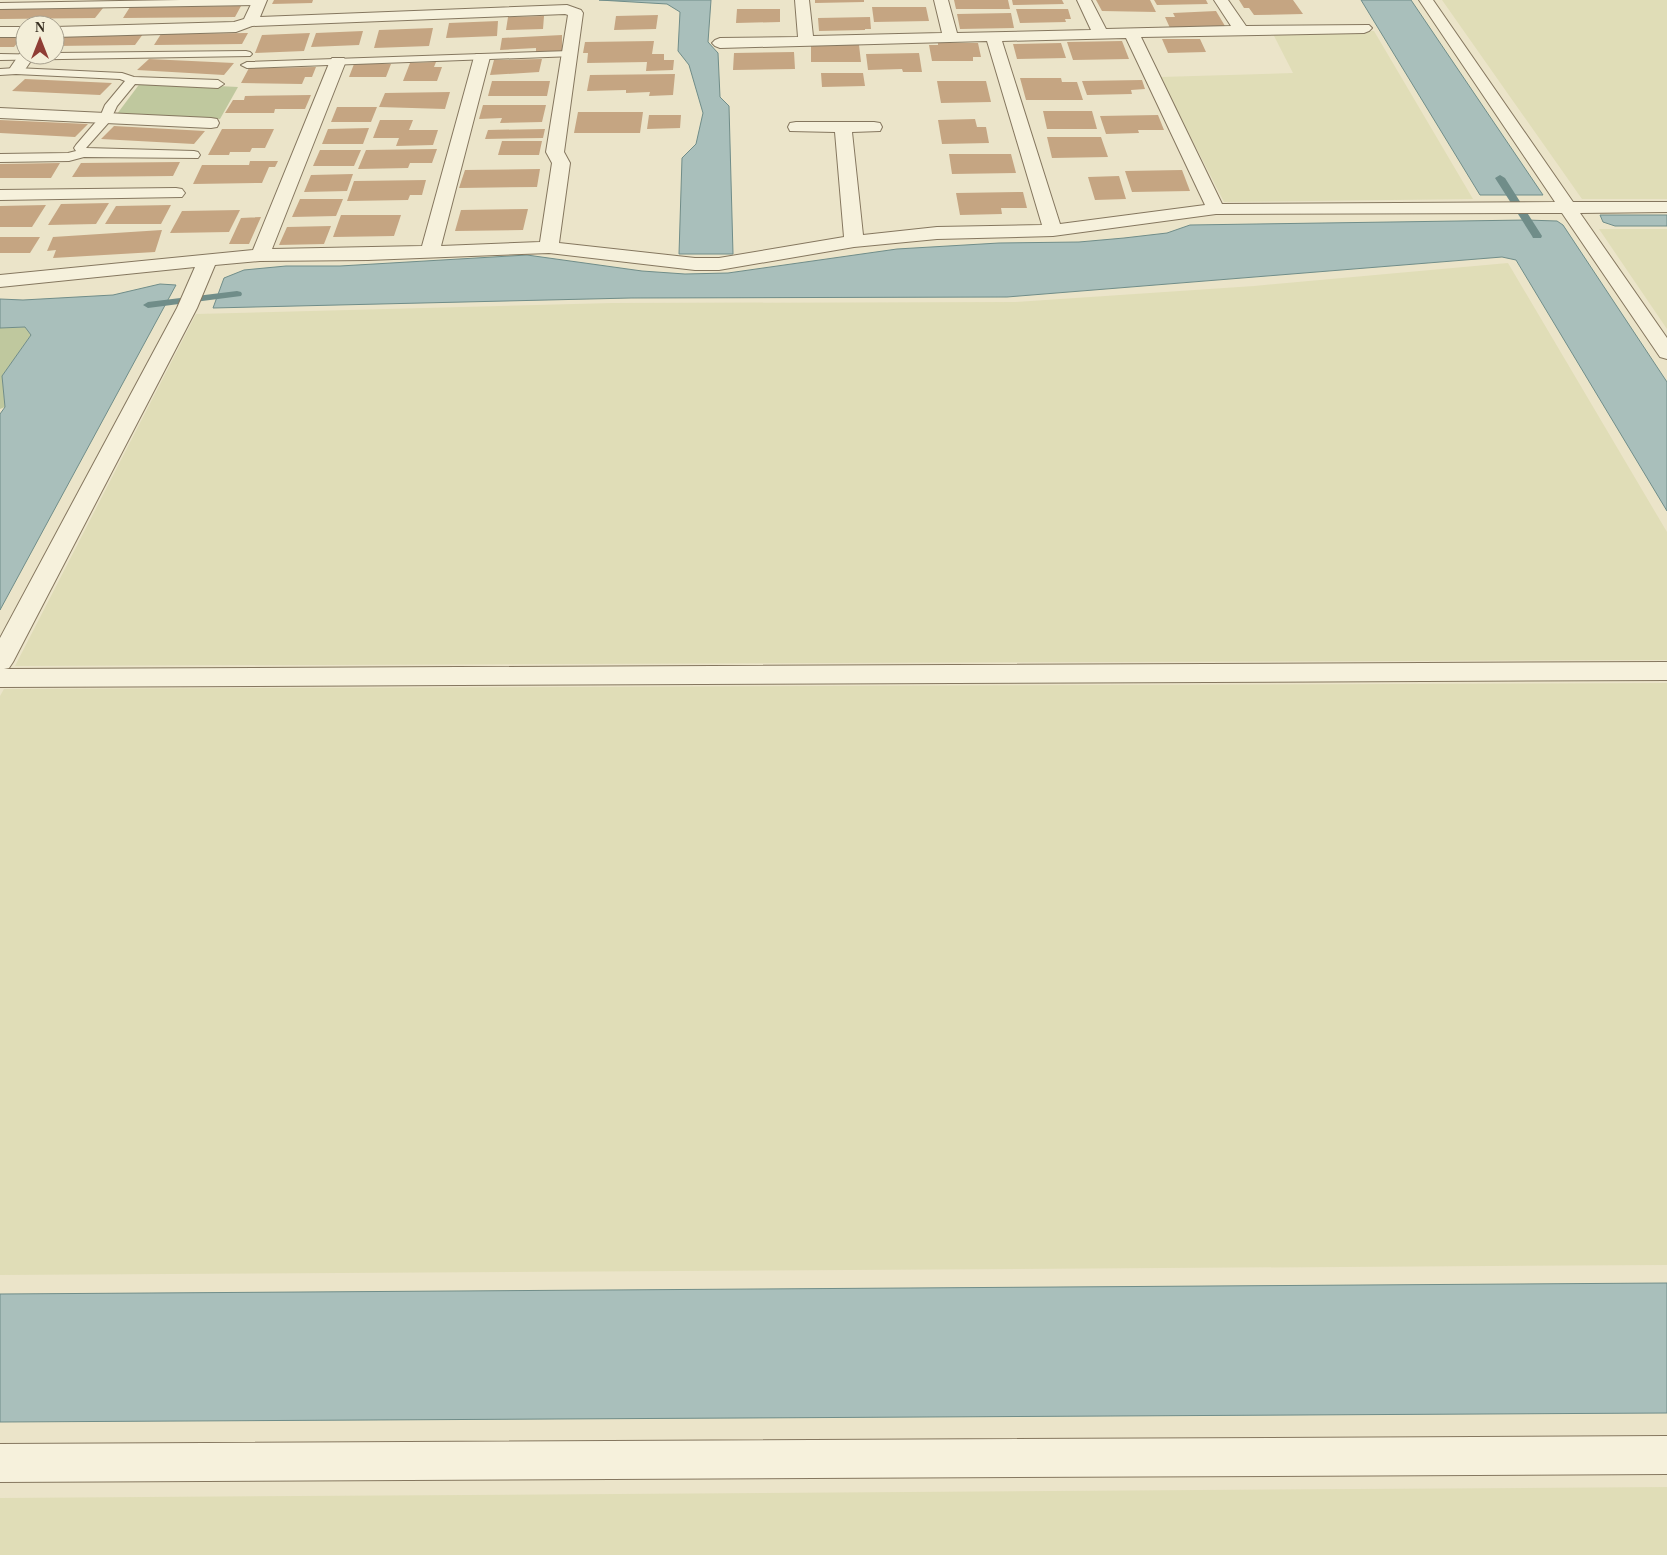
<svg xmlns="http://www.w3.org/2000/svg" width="1667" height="1555" font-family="'Times New Roman',serif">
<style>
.farmland{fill:#e0ddb7}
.green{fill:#bfc89e}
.water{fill:#a9bfbb;stroke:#708d89}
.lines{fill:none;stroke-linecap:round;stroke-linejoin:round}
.stream{fill:#708d89;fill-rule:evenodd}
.building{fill:#c5a582}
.lane-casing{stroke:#85775f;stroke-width:2}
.street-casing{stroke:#85775f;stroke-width:2}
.lane{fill:#f6f1dc;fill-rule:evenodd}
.street{fill:#f6f1dc;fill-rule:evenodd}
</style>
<rect width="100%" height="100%" fill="#ebe4c9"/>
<!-- farmland -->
<path class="farmland" d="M 1442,0 L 1667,0 L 1667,199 L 1582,199 Z
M 1374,31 L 1473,199 L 1224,202 L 1160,77 L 1293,73 L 1272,32 Z
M 1599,229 L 1667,229 L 1667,329 Z
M 1508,263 L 1667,532 L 1667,660 L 15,666 L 196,314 L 612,303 L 1016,302 L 1254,286 Z
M 1667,683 L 1667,1265 L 0,1275 L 0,696 L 4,689 Z
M 1667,1487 L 1667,1555 L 0,1555 L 0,1498 Z"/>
<!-- green -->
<path class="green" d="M 141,82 L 238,87 L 220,119 L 117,114 Z
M 25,327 L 31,335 L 2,376 L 5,407 L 0,409 L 0,328 Z"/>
<!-- water -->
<path class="water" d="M 599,0 L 711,0 L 708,42 L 718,53 L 720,97 L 729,106 L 733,254 L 679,254 L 682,158 L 696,144 L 703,113 L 689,65 L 678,51 L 680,12 L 667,4 Z
M 1361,0 L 1411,0 L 1543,195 L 1480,195 Z
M 1600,215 L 1667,215 L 1667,226 L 1615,226 L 1603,222 Z
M 1526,220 L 1557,221 L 1563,225 L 1667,382 L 1667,511 L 1516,260 L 1502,257 L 1007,297 L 631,298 L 213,308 L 224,278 L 244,270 L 286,266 L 340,266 L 527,255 L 642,271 L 685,274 L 728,273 L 897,249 L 999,243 L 1079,242 L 1124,238 L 1167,233 L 1190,225 Z
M 160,284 L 176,285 L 0,610 L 0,414 L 5,407 L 2,376 L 31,335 L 25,327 L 0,328 L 0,299 L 23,300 L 113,295 Z
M 1667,1283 L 1667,1413 L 0,1422 L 0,1294 Z"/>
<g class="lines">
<!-- stream -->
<path class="stream" d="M 1500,175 L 1505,178 L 1542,236 L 1541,238 L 1533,238 L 1532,236 L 1495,178 Z
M 237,291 L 241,292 L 242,294 L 241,296 L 148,308 L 143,305 L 148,302 Z"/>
</g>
<!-- building -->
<path class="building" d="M 274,0 L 313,0 L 312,3 L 272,4 Z
M 815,0 L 864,0 L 864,2 L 815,3 Z
M 954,0 L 1008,0 L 1010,9 L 956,9 Z
M 1012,0 L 1062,0 L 1064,4 L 1013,5 Z
M 1096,0 L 1150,0 L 1156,12 L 1102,11 Z
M 1154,0 L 1206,0 L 1208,4 L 1157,5 Z
M 1239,0 L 1293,0 L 1303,14 L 1254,15 L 1249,8 L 1244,8 Z
M 241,6 L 235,17 L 123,18 L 130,7 Z
M 872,7 L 926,7 L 929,21 L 874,22 Z
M 103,8 L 95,18 L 0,19 L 0,9 Z
M 737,9 L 780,9 L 780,22 L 736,23 Z
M 1016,9 L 1068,9 L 1071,19 L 1065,19 L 1066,22 L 1020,23 Z
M 1216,11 L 1225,26 L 1170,28 L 1165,17 L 1175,17 L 1173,13 Z
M 1011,13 L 1014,28 L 960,29 L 957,14 Z
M 658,15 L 656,29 L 614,30 L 616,16 Z
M 544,16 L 543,29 L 506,30 L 508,17 Z
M 870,17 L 871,29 L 865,29 L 865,30 L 819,31 L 818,18 Z
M 498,21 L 497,36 L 446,38 L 449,23 Z
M 433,28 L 429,46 L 374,48 L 379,30 Z
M 363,31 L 359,45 L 311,47 L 316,33 Z
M 248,33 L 242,44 L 154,45 L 161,34 Z
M 310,33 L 304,51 L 255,53 L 262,35 Z
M 143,34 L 135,45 L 55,46 L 55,35 Z
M 562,35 L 562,51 L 536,52 L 536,48 L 500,50 L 502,38 Z
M 23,36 L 14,47 L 0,47 L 0,37 Z
M 1162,39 L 1200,39 L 1206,52 L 1168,53 Z
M 654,41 L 652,54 L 664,54 L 664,60 L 674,60 L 673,70 L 646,71 L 647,62 L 587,63 L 588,53 L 583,53 L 585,42 Z
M 1122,41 L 1129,59 L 1073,60 L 1067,42 Z
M 938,43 L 978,43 L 981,57 L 973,57 L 973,61 L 932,61 L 929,45 L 938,45 Z
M 1061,43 L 1066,58 L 1017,59 L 1013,44 Z
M 811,45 L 859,45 L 861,62 L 811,62 Z
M 794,52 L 795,69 L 733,70 L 734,53 Z
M 919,53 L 922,72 L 903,72 L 902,69 L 868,70 L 866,54 Z
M 149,59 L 234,63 L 224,75 L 137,70 Z
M 542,59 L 539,72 L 490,75 L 494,60 Z
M 436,62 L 434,67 L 442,67 L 437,81 L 403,81 L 410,63 Z
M 354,64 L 391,64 L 386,77 L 349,77 Z
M 316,67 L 312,77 L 305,77 L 302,84 L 241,83 L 249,68 Z
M 821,73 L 863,73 L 865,86 L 822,87 Z
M 675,74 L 673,95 L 649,96 L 650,92 L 626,93 L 626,90 L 587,91 L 590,75 Z
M 1020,78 L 1061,78 L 1062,82 L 1077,82 L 1083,100 L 1026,100 Z
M 25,79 L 112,83 L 100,95 L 12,91 Z
M 1142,80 L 1145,89 L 1131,90 L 1132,94 L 1087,95 L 1082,81 Z
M 492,81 L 550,81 L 547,96 L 488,96 Z
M 937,81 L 986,81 L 991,102 L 941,103 Z
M 450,92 L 445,109 L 379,107 L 385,93 Z
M 311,95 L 305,109 L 275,109 L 274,113 L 225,113 L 233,100 L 244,100 L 245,96 Z
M 483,105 L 546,105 L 542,122 L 500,123 L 502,118 L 479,119 Z
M 337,107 L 377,107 L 371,122 L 331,122 Z
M 1043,111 L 1092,111 L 1097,129 L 1047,129 Z
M 578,112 L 643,112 L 640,133 L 574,133 Z
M 649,115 L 681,115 L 680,128 L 647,129 Z
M 1158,115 L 1164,130 L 1138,130 L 1139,133 L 1106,134 L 1100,116 Z
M 975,119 L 977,127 L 986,127 L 989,143 L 942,144 L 938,120 Z
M 0,120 L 88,124 L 75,137 L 0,133 Z
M 380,120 L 413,120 L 409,130 L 438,130 L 433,145 L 396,146 L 399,138 L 373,138 Z
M 114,126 L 205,131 L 194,144 L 101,139 Z
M 369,128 L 363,144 L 322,144 L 328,129 Z
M 222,129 L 274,129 L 265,148 L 252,148 L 250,152 L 230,152 L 229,155 L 208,155 Z
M 545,129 L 543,138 L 485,139 L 488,130 Z
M 1047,137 L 1101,137 L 1108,157 L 1052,158 Z
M 502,141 L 542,141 L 539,155 L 498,155 Z
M 437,149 L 432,163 L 410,163 L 408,168 L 358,169 L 366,150 Z
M 320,150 L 361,150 L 354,166 L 313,166 Z
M 949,154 L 1011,154 L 1016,173 L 952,174 Z
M 250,161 L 278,161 L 275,167 L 269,167 L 262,183 L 193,184 L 202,165 L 249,165 Z
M 180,162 L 173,176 L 72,177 L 81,163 Z
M 60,163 L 51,178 L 0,178 L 0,164 Z
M 540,169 L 537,187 L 459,188 L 465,170 Z
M 1182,170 L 1190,191 L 1132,192 L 1125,171 Z
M 353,174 L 347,191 L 304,192 L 311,175 Z
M 1119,176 L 1126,199 L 1095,200 L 1088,177 Z
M 426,180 L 422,195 L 410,195 L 408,200 L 347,201 L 354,181 Z
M 1023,192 L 1027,208 L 1001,208 L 1002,214 L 960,215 L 956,193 Z
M 300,199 L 343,199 L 336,216 L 292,217 Z
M 109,203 L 96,224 L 48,225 L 61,204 Z
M 46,205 L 32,227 L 0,227 L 0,206 Z
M 171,205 L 161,224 L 105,224 L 116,206 Z
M 528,209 L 523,230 L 455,231 L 461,210 Z
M 240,210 L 229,232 L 170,233 L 182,211 Z
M 341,215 L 401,215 L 394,236 L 333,237 Z
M 261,217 L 249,244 L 229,244 L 241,218 Z
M 331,226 L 324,244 L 279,245 L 287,227 Z
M 162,230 L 155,252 L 53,258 L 56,250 L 47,251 L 53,237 Z
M 0,237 L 40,237 L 30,253 L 0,253 Z"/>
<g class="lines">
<defs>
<path id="lane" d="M 180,0 L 263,0 L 264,2 L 259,5 L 0,9 L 0,3 Z
M 246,51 L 250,52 L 252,54 L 250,56 L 0,60 L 0,54 L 55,55 L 55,53 Z
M 570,51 L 574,52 L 576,54 L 574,56 L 247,68 L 241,65 L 247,62 Z
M 16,68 L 122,73 L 134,77 L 218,80 L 224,84 L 218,88 L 135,84 L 117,106 L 110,121 L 86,148 L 194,151 L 198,152 L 200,155 L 198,158 L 84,157 L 69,161 L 0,162 L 0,154 L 68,153 L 76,151 L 74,148 L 76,145 L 100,117 L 105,105 L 125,81 L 120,79 L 16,74 L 0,75 L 0,69 Z"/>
<path id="street" d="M 253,0 L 267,0 L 260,17 L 567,5 L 581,10 L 583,13 L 564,152 L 570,163 L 559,243 L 695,258 L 719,258 L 844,237 L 835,132 L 790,131 L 788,127 L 790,123 L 796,122 L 874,122 L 880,123 L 882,127 L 880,131 L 852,132 L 863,235 L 937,227 L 1042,225 L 987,41 L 720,48 L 715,46 L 712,43 L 715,40 L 720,38 L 798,37 L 795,0 L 809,0 L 813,36 L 942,33 L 934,0 L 948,0 L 957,33 L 1091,30 L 1077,0 L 1091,0 L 1106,29 L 1231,26 L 1214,0 L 1228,0 L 1246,26 L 1369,25 L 1372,28 L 1369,31 L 1364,33 L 1141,37 L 1222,204 L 1555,202 L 1419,0 L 1433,0 L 1573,202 L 1667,202 L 1667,212 L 1580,213 L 1667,338 L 1667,359 L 1660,357 L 1562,213 L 1216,214 L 1053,236 L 937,239 L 854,247 L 719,270 L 695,270 L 549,253 L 368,260 L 260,261 L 215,265 L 197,308 L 13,662 L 9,668 L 4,669 L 1667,662 L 1667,680 L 0,687 L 0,638 L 177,308 L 195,267 L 0,287 L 0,275 L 253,250 L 330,61 L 332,58 L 344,58 L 346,61 L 272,249 L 422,246 L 474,57 L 476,54 L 488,54 L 490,57 L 441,246 L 540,242 L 552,163 L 546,152 L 568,15 L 565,14 L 252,26 L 236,32 L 55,37 L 55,27 L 234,22 L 244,19 ZM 1126,38 L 1205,205 L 1060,224 L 1002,41 Z
M 0,27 L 25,27 L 25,37 L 0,37 Z
M 25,51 L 25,55 L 35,55 L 22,74 L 10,74 L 8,71 L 21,52 Z
M 0,108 L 211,118 L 217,119 L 219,123 L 217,127 L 211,128 L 0,118 Z
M 176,188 L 182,189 L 185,193 L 182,197 L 0,200 L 0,190 Z
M 1667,1436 L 1667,1474 L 0,1482 L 0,1444 Z"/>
</defs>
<!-- lane casing -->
<use href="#lane" class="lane-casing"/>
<!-- street casing -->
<use href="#street" class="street-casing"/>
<!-- lane -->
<use href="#lane" class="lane"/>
<!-- street -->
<use href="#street" class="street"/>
</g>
<!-- north arrow -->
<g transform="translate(40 40)"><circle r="24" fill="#f3eed8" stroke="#a8a18f"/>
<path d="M0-4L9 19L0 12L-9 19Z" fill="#8f3d35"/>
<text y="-8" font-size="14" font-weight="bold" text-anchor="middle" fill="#372e21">N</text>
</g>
</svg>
